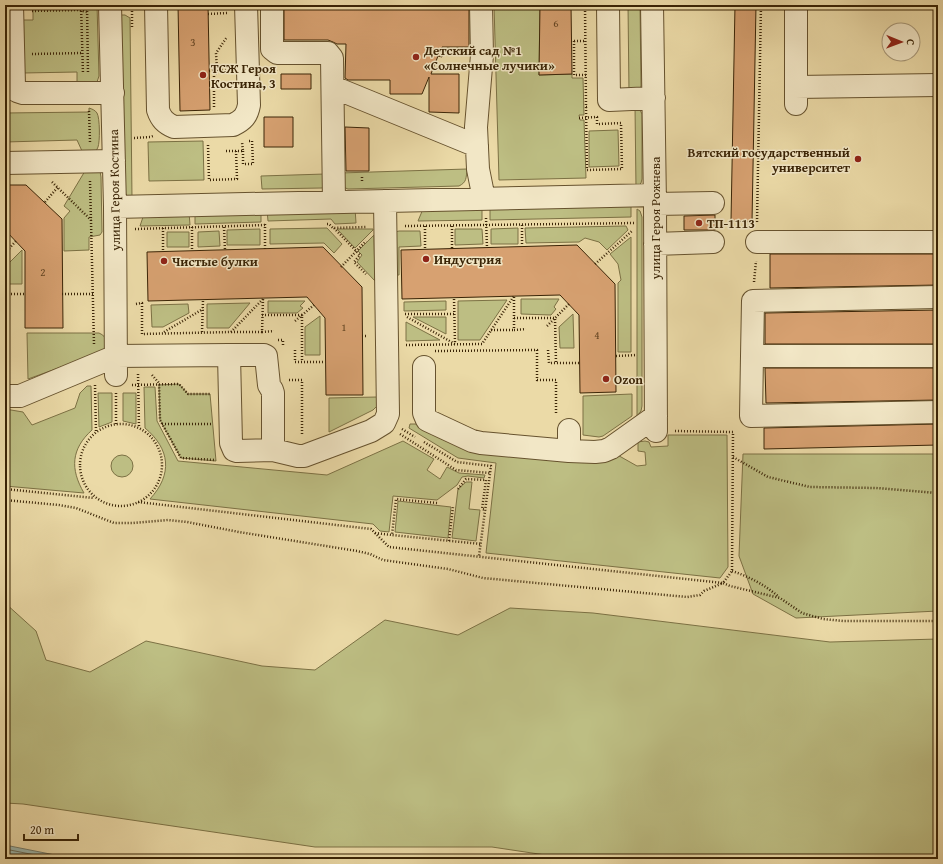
<svg xmlns="http://www.w3.org/2000/svg" width="943" height="864" font-family="'Gentium Book Plus',serif">
<style>
.green{fill:#bdbe83;stroke:#7c7144}
.water{fill:#9bb9b1;stroke:#747d6d}
.lines{fill:none;stroke-linecap:round;stroke-linejoin:round}
.shore{stroke:#6a6e5c;stroke-width:1}
.building{fill:#d7a171;stroke:#3a2406}
.minor-casing{stroke:#66522e;stroke-width:24}
.path{stroke:#3a2406;stroke-width:2.5;stroke-dasharray:1 2;stroke-linecap:butt}
.minor{stroke:#f2e7c6;stroke-width:22}
.poi-dot{fill:#8f2418;stroke:#f2e7c6;stroke-width:1.5}
.labels{text-anchor:middle;stroke-width:3;stroke-linejoin:round;paint-order:stroke}
.number-label{font-size:11px;fill:#614321}
.poi-label{font-size:13px;font-weight:bold;fill:#3a2406;stroke:#f2e7c6;text-anchor:start}
.street-label{font-size:13px;fill:#3a2406;stroke:#f2e7c6}
</style>
<rect width="100%" height="100%" fill="#ebdaa7"/>
<filter id="stains"><feTurbulence type="fractalNoise" baseFrequency=".005" numOctaves="4"/><feColorMatrix values="0 0 0 0 .2 0 0 0 0 .09 0 0 0 0 .02 0 0 0 .5 -.17"/></filter>
<radialGradient id="worn" r=".72"><stop offset=".6" stop-color="#630" stop-opacity="0"/><stop offset="1" stop-color="#630" stop-opacity=".3"/></radialGradient>
<!-- green -->
<path class="green" d="M 33,5 L 97,5 L 99,76 L 97,82 L 77,88 L 77,72 L 23,73 L 23,20 L 33,20 Z
M 494,5 L 540,5 L 539,75 L 572,74 L 572,78 L 583,78 L 584,115 L 579,115 L 580,120 L 584,120 L 586,178 L 499,180 Z
M 628,5 L 640,5 L 641,86 L 639,91 L 629,93 Z
M 121,15 L 125,15 L 130,18 L 132,199 L 129,199 L 126,195 L 124,187 Z
M 635,107 L 639,108 L 642,114 L 642,179 L 641,183 L 636,188 Z
M 89,108 C 92,109 95,110 97,113 C 100,118 100,142 98,147 C 97,150 95,152 92,154 L 82,151 L 77,140 L 5,142 L 5,113 L 89,112 Z
M 618,130 L 619,166 L 589,167 L 589,131 Z
M 203,141 L 204,180 L 149,181 L 148,142 Z
M 467,169 C 466,178 467,182 459,186 L 348,189 L 343,187 L 340,173 Z
M 85,171 L 100,171 L 101,177 L 102,232 L 100,235 L 89,237 L 89,250 L 64,251 L 64,218 L 70,211 L 64,206 Z
M 325,174 L 325,184 L 322,188 L 262,189 L 261,176 Z
M 631,202 L 631,217 L 490,220 L 490,204 Z
M 482,204 L 482,220 L 418,221 L 423,209 Z
M 355,208 L 356,223 L 335,224 L 331,219 L 268,221 L 267,210 Z
M 637,209 L 640,211 L 642,217 L 642,406 L 641,411 L 637,416 Z
M 261,210 L 261,222 L 195,224 L 195,212 Z
M 189,212 L 190,225 L 140,226 L 144,214 Z
M 626,226 L 628,230 L 607,250 L 599,242 L 585,238 L 579,242 L 526,243 L 525,228 Z
M 327,228 L 342,244 L 334,253 L 324,243 L 270,244 L 270,229 Z
M 518,228 L 518,244 L 491,244 L 491,229 Z
M 260,229 L 260,245 L 227,245 L 227,230 Z
M 337,229 L 373,229 L 373,230 L 355,248 Z
M 455,229 L 482,229 L 483,244 L 455,245 Z
M 219,231 L 220,246 L 198,247 L 198,232 Z
M 399,231 L 420,231 L 421,246 L 399,247 L 399,275 L 392,275 L 395,232 Z
M 167,232 L 189,232 L 189,247 L 167,247 Z
M 374,235 L 375,281 L 357,262 L 362,255 L 358,251 Z
M 631,237 L 631,352 L 618,352 L 618,283 L 621,280 L 618,264 L 610,254 Z
M 22,250 L 22,284 L 8,284 L 8,264 Z
M 521,299 L 559,299 L 554,307 L 556,309 L 551,315 L 521,314 Z
M 507,300 L 480,340 L 458,340 L 458,301 Z
M 268,301 L 305,301 L 300,306 L 303,308 L 297,313 L 268,313 Z
M 446,301 L 446,310 L 404,311 L 404,302 Z
M 250,303 L 229,328 L 207,328 L 207,304 Z
M 188,304 L 189,313 L 163,327 L 152,327 L 151,305 Z
M 573,314 L 574,348 L 560,348 L 559,327 Z
M 320,316 L 320,355 L 305,355 L 305,327 Z
M 413,317 L 446,317 L 446,334 Z
M 406,322 L 440,340 L 406,341 Z
M 27,333 L 99,333 C 108,337 107,343 107,352 L 97,354 L 28,379 Z
M 179,384 L 188,394 L 210,394 L 216,461 L 181,458 L 160,420 L 159,385 Z
M 87,386 L 91,386 L 92,430 C 71,449 70,469 84,493 L 5,486 L 5,409 L 23,412 L 32,425 L 75,408 L 80,393 Z
M 144,387 L 155,387 L 157,421 L 178,461 L 327,475 L 403,441 L 434,459 L 427,470 L 440,479 L 447,467 L 459,473 L 485,475 L 484,478 L 468,476 L 462,477 L 457,485 L 437,500 L 393,496 L 389,532 L 380,531 L 373,524 L 150,499 C 173,474 170,449 145,428 Z
M 98,393 L 112,393 L 112,422 L 99,427 Z
M 123,393 L 136,393 L 136,424 L 123,421 Z
M 632,394 L 632,416 L 603,436 L 599,437 L 583,435 L 583,396 Z
M 377,397 L 377,406 L 373,410 L 329,432 L 329,398 Z
M 410,424 L 423,424 L 614,453 L 637,466 L 646,465 L 645,452 L 638,451 L 638,442 L 645,441 L 649,442 L 651,447 L 668,446 L 668,435 L 727,435 L 728,567 L 720,578 L 486,553 L 496,463 L 458,458 L 409,428 Z
M 743,454 L 938,454 L 938,611 L 796,618 L 753,594 L 739,556 Z
M111 466a11 11 0 1 1 22 0a11 11 0 1 1-22 0Z
M 466,482 L 472,482 L 469,509 L 480,510 L 476,541 L 452,538 L 458,489 Z
M 398,501 L 451,507 L 448,538 L 395,532 Z
M 5,603 L 36,631 L 46,660 L 90,672 L 146,641 L 262,666 L 315,670 L 385,620 L 458,635 L 510,608 L 593,613 L 830,642 L 938,639 L 938,859 L 572,859 L 492,847 L 315,847 L 23,804 L 5,803 Z"/>
<!-- water -->
<path class="water" d="M 5,845 L 75,859 L 5,859 Z"/>
<g class="lines">
<!-- shore -->
<path class="shore" d="M 5,849 L 55,859"/>
</g>
<!-- building -->
<path class="building" d="M 178,5 L 208,5 L 210,110 L 180,111 Z
M 284,5 L 368,6 L 368,5 L 469,5 L 469,47 L 442,47 L 442,57 L 438,56 L 431,74 L 459,74 L 459,113 L 429,112 L 429,77 L 422,94 L 390,94 L 390,80 L 348,80 L 345,78 L 346,44 L 337,44 L 333,42 L 328,40 L 284,40 Z
M 540,5 L 571,5 L 572,74 L 539,75 Z
M 735,5 L 756,5 L 752,222 L 731,221 Z
M 281,74 L 311,74 L 311,89 L 281,89 Z
M 264,117 L 293,117 L 293,147 L 264,147 Z
M 345,127 L 369,128 L 369,171 L 346,171 Z
M 5,185 L 26,185 L 62,219 L 63,328 L 25,328 L 25,251 L 5,230 Z
M 715,215 L 715,230 L 684,230 L 684,216 Z
M 577,245 L 615,284 L 616,392 L 580,393 L 579,315 L 560,295 L 402,299 L 401,250 Z
M 323,247 L 362,287 L 363,395 L 326,395 L 325,318 L 307,297 L 148,301 L 147,252 Z
M 770,254 L 938,254 L 938,285 L 770,288 Z
M 938,310 L 938,344 L 765,344 L 765,313 Z
M 765,368 L 938,368 L 938,400 L 766,403 Z
M 938,424 L 938,445 L 764,449 L 764,428 Z"/>
<g class="lines">
<defs>
<path id="minor" d="M 12,5 L 14,86 L 17,91 L 23,93 L 113,93
M 110,5 L 115,207 L 116,375
M 156,5 L 158,110 C 161,119 165,123 174,127 L 233,125 C 243,120 247,116 249,105 L 246,5
M 272,5 L 272,49 L 277,53 L 328,53 L 332,58 L 334,202
M 481,5 L 482,55 L 476,127 L 478,169 L 484,199
M 608,5 L 609,100 L 654,98
M 652,5 L 655,204 L 656,431
M 333,87 L 477,146
M 796,87 L 938,85
M 796,104 L 796,5
M 5,163 L 114,161
M 655,204 L 713,203
M 115,207 L 655,195
M 757,242 L 938,242
M 655,244 L 713,242
M 938,297 L 753,301 L 752,356 L 938,356
M 752,356 L 751,416 L 938,412
M 424,367 L 424,413 L 427,420 L 472,441 L 481,443 L 569,451 L 595,452 L 604,451 L 611,448 L 656,416
M 5,396 L 20,396 L 116,356 L 229,355
M 569,430 L 569,451
M 273,450 L 273,393 L 272,390 L 269,385 L 266,356 L 264,355 L 229,355 L 231,443 L 234,450 L 237,451 L 273,450 L 298,456 L 304,456 L 371,431 L 384,423 L 388,414 L 385,201"/>
</defs>
<!-- minor casing -->
<use href="#minor" class="minor-casing"/>
<!-- path -->
<path class="path" d="M 81,5 L 83,74
M 87,5 L 88,74
M 132,5 L 132,28
M 585,5 L 586,107 L 587,107
M 32,11 L 79,10 L 87,12
M 208,14 L 227,13
M 571,41 L 586,41
M 574,41 L 574,75 L 586,75
M 32,54 L 82,53
M 209,71 L 217,70 L 216,53 L 227,37
M 214,107 L 214,73 L 217,73 L 217,70 L 228,70
M 89,111 L 90,142
M 579,118 L 597,117 L 597,124 L 621,123 L 622,169 L 587,170 L 586,107
M 134,138 L 150,137 L 153,136
M 208,145 L 209,180 L 237,179 L 236,151
M 226,151 L 243,151 L 242,142
M 243,151 L 243,164 L 253,164 L 252,141 L 247,141
M 362,177 L 362,183
M 90,181 L 94,344
M 52,182 L 91,220
M 45,202 L 58,187
M 486,218 L 487,248
M 757,222 L 761,5
M 265,224 L 265,249
M 327,224 L 329,224 L 333,228 L 366,227
M 522,225 L 522,246
M 405,226 L 636,223
M 425,226 L 425,249
M 452,226 L 452,248
M 192,227 L 192,251
M 224,227 L 225,250
M 163,228 L 163,252
M 334,228 L 360,255 L 354,262 L 366,274
M 135,229 L 266,225
M 5,253 L 5,294
M 5,253 L 16,241
M 595,264 L 633,230
M 341,267 L 366,241
M 754,282 L 756,261
M 5,294 L 25,294
M 62,294 L 93,294
M 514,297 L 514,330 L 526,329
M 263,299 L 262,332 L 274,331
M 136,304 L 142,303 L 142,334 L 231,332 L 263,299
M 405,314 L 454,314
M 262,315 L 302,315 L 302,362
M 407,317 L 455,344 L 454,298
M 514,318 L 555,318 L 556,363
M 295,321 L 314,305
M 547,326 L 569,304
M 491,330 L 514,330
M 164,332 L 203,309
M 202,332 L 203,300
M 231,332 L 262,332
M 362,336 L 368,336
M 278,340 L 283,340 L 283,346
M 406,345 L 482,344 L 514,296
M 295,350 L 295,362 L 325,362
M 548,350 L 549,363 L 580,363
M 435,351 L 537,350 L 537,380 L 556,380 L 556,415
M 616,356 L 637,355
M 138,374 L 139,428
M 152,375 L 159,383 L 160,420 L 181,458 L 216,460
M 289,380 L 302,380 L 302,436
M 616,380 L 637,380
M 95,385 L 96,432
M 132,385 L 179,384 L 188,394 L 210,394 L 210,395
M 116,393 L 116,424
M80 465a41 41 0 1 1 82 0a41 41 0 1 1-82 0Z
M 162,424 L 212,424
M 402,429 L 415,437
M 400,434 L 456,470 L 490,473
M 424,442 L 457,462 L 491,466 L 479,556
M 733,457 L 768,477 L 810,487 L 876,488 L 938,493
M 5,489 L 94,498
M 458,489 L 466,479 L 486,480 L 482,509 L 486,510
M 5,500 L 59,505 L 76,508 L 114,523 L 133,523 L 168,520 L 187,522 L 239,532 L 357,551 L 370,554 L 383,560 L 448,569 L 483,578 L 687,597 L 700,595 L 704,591 L 723,583 L 730,586 L 780,598 L 802,613 L 823,619 L 843,621 L 938,621
M 138,502 L 371,529 L 389,547 L 723,583 L 732,571 L 733,432 L 675,431
M 437,503 L 396,499 L 392,535 L 481,544
M 375,533 L 392,535
M 449,541 L 453,507
M 732,571 C 750,577 765,585 779,597"/>
<!-- minor -->
<use href="#minor" class="minor"/>
</g>
<!-- markers -->
<g class="poi-dot">
<circle cx="416" cy="57" r="4"/>
<circle cx="203" cy="75" r="4"/>
<circle cx="858" cy="159" r="4"/>
<circle cx="699" cy="223" r="4"/>
<circle cx="426" cy="259" r="4"/>
<circle cx="164" cy="261" r="4"/>
<circle cx="606" cy="379" r="4"/>
</g>
<g class="labels">
<!-- number labels -->
<g class="number-label">
<text x="556" y="27">6</text>
<text x="193" y="46">3</text>
<text x="43" y="276">2</text>
<text x="344" y="331">1</text>
<text x="597" y="339">4</text>
</g>
<!-- poi labels -->
<g class="poi-label">
<text x="424" y="55">Детский сад №1<tspan x="424" dy="15">«Солнечные лучики»</tspan></text>
<text x="211" y="73">ТСЖ Героя<tspan x="211" dy="15">Костина, 3</tspan></text>
<text x="850" y="157" text-anchor="end">Вятский государственный<tspan x="850" dy="15">университет</tspan></text>
<text x="707" y="228">ТП-1113</text>
<text x="434" y="264">Индустрия</text>
<text x="172" y="266">Чистые булки</text>
<text x="614" y="384">Ozon</text>
</g>
<!-- street labels -->
<g class="street-label">
<text transform="translate(114 190) rotate(-91)" y="5">улица Героя Костина</text>
<text transform="translate(655 218) rotate(-90)" y="5">улица Героя Рожнева</text>
</g>
</g>
<!-- margin -->
<rect width="943" height="864" fill="none" stroke="#ebdaa7" stroke-width="20"/>
<rect x="6" y="6" width="931" height="852" fill="none" stroke="#3a2406" stroke-width="2"/>
<rect x="10" y="10" width="923" height="844" fill="none" stroke="#3a2406"/>
<!-- north arrow -->
<g transform="translate(901 42) rotate(91)"><circle r="19" fill="#f2e7c6" stroke="#a89979"/>
<path d="M0-3L7 15L0 10L-7 15Z" fill="#8f2418"/>
<text y="-6" font-size="11" font-weight="bold" text-anchor="middle" fill="#3a2406">С</text>
</g>
<!-- scale -->
<path d="M24 834v6h54v-6" fill="none" stroke="#3a2406" stroke-width="2"/>
<text x="30" y="834" font-size="12" fill="#3a2406" stroke="#f2e7c6" stroke-width="3" paint-order="stroke">20 m</text>
<rect width="100%" height="100%" filter="url(#stains)"/>
<rect width="100%" height="100%" fill="url(#worn)"/>
</svg>
